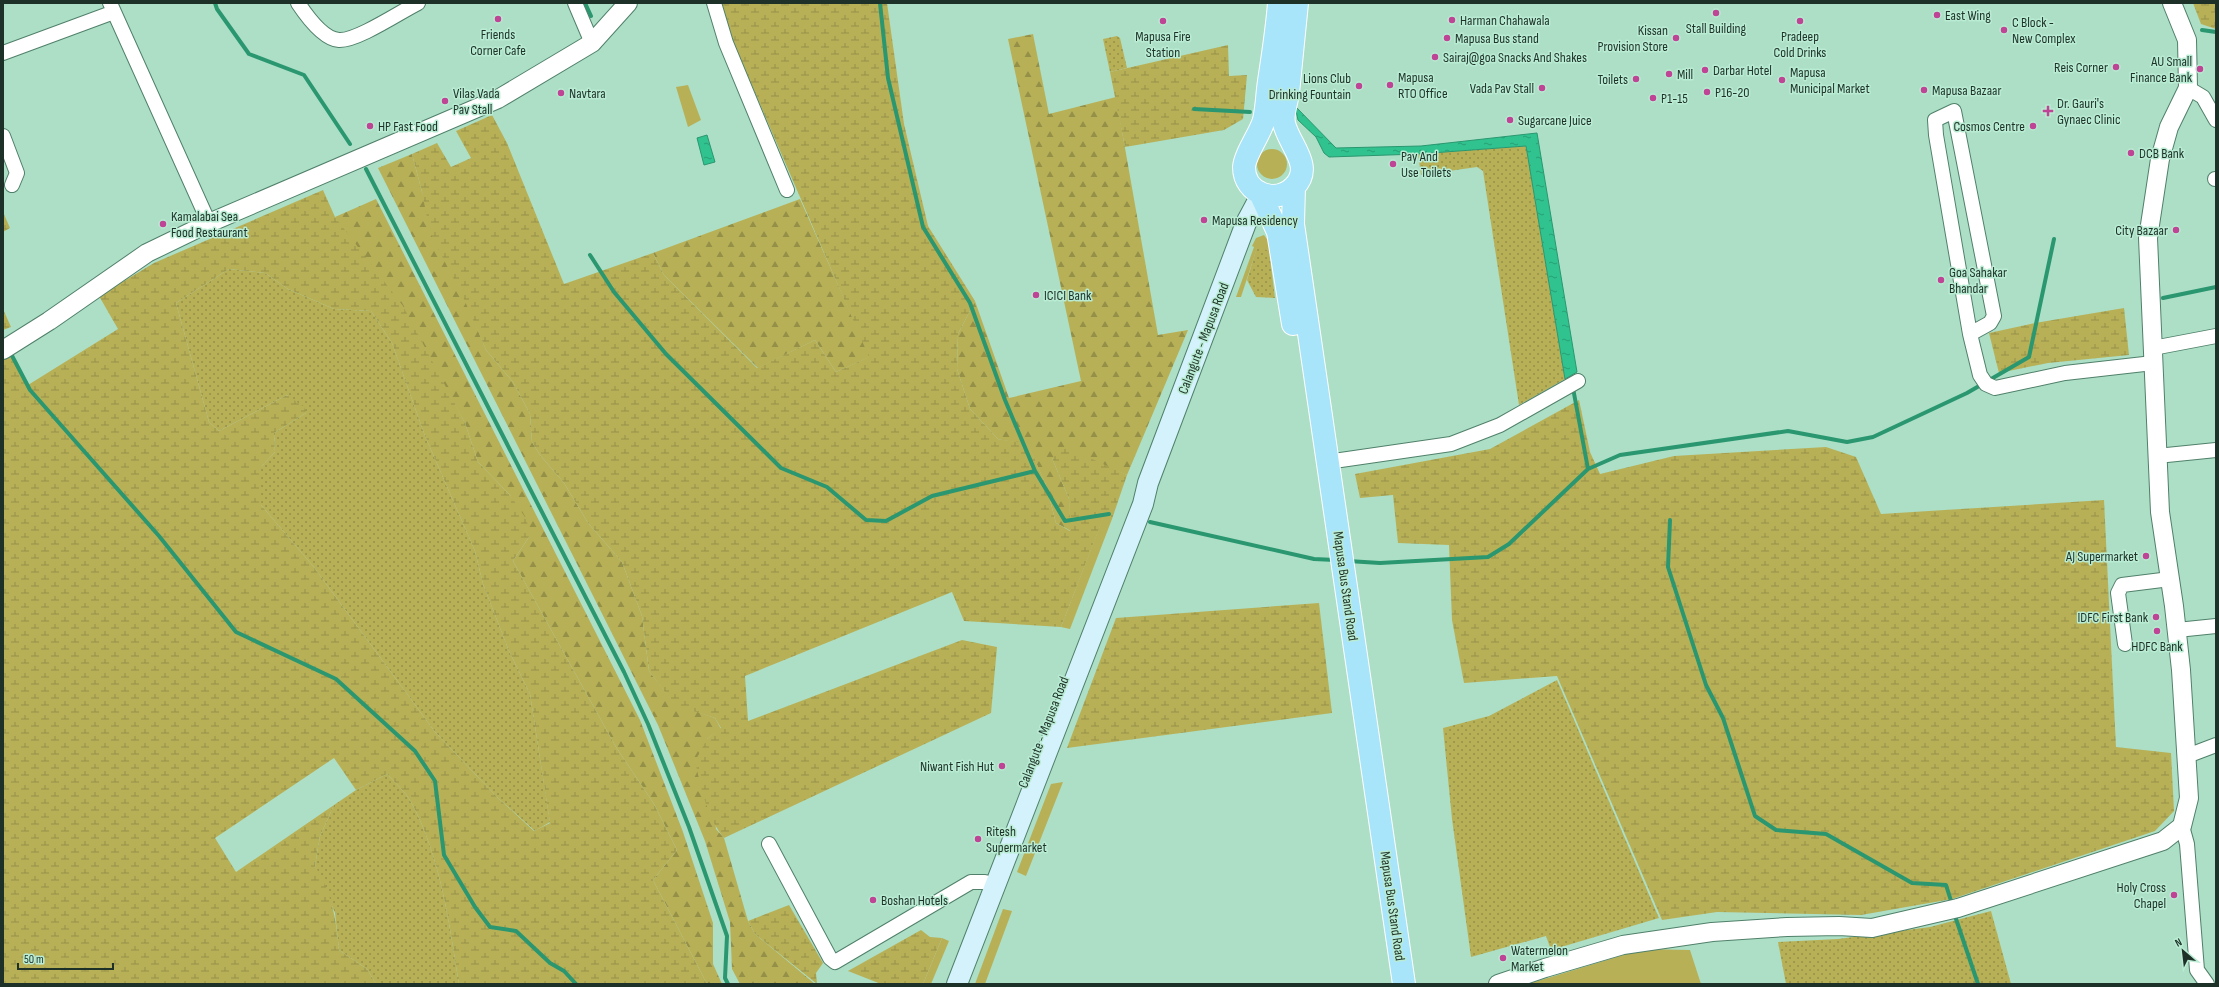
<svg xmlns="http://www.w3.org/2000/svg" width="2219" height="987" font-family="'Sofia Sans Condensed',sans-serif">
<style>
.grass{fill:url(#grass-dots)}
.forest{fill:url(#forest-firs)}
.wetland{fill:url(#wetland-marsh);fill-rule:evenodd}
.green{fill:#b8b057}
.water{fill:url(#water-ripples);stroke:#2a9770}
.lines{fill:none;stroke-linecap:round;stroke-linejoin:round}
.stream{stroke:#2a9770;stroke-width:4}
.minor-casing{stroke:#50806a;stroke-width:16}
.tertiary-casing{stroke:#50806a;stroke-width:20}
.secondary-casing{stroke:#50806a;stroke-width:22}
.primary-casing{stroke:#fff;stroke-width:24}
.minor{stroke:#fff;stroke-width:14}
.tertiary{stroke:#fff;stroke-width:18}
.secondary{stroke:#d4f2fc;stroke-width:20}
.primary{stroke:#a9e5fa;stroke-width:22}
.poi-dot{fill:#bf4495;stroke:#b9ecd3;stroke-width:1.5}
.labels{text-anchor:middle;stroke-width:3;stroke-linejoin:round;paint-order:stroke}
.poi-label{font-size:14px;fill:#1d3128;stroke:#b9ecd3;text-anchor:start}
.street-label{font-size:14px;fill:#1d3128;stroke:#b9ecd3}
</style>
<defs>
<pattern id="grass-dots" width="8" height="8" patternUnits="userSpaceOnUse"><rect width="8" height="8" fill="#b8b057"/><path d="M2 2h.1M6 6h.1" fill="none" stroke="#959048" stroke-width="1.8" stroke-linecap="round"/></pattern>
<pattern id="forest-firs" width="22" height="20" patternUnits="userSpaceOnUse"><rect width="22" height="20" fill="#b8b057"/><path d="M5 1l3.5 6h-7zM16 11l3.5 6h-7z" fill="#959048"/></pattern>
<pattern id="wetland-marsh" width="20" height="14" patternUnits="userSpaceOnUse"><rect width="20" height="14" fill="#b8b057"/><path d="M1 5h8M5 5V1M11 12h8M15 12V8" fill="none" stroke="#959048"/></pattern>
<pattern id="water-ripples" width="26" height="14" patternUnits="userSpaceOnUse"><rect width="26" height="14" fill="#30c38f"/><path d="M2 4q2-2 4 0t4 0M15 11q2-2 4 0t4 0" fill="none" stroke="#289f75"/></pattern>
</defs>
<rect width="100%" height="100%" fill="#acdfc6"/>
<!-- grass -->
<path class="grass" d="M 1117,36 L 1120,38 L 1127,68 L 1110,72 L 1103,39 Z
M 1526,146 L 1565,379 L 1519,405 L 1483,171 L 1477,167 L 1421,175 L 1418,154 Z
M 1257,247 L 1269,250 L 1275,298 L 1256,297 L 1247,280 Z
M 229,269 L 265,273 L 288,289 L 334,309 L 371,311 L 392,343 L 425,436 L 475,551 L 483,584 L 509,651 L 530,694 L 550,822 L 535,831 L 497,797 L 435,732 L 313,566 L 261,505 L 261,467 L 275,452 L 274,433 L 306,413 L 287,395 L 219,431 L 209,422 L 176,303 Z
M 1557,680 L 1659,918 L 1551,950 L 1546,936 L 1471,957 L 1452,819 L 1443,728 L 1489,716 Z
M 387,774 C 394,782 406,792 411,802 C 441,858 449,922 459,984 L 376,984 L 367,969 L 339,950 L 335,913 L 315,866 L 320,836 L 334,805 L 356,790 Z
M 1991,911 L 2011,984 L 1786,984 L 1778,942 L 1838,939 L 1930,927 Z"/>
<!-- forest -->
<path class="forest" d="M 1033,34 L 1049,114 L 1116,97 L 1158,335 L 1188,330 L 1127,475 L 1104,466 L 1052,458 L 1069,499 L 1071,531 L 1056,523 L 1046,485 L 1028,445 L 998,439 L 970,409 L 957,369 L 958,334 L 975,301 L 1009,398 L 1081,381 L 1008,39 Z
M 412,154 L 422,192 L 486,350 L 513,382 L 530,414 L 532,442 L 540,455 L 564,483 L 588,523 L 622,562 L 642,616 L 649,671 L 675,704 L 715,718 L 721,729 L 707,739 L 716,829 L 724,838 L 748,921 L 755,934 L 815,984 L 740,984 L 732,969 L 730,922 L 705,841 L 658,725 L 378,168 Z
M 376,199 L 640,720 L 683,832 L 713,923 L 713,964 L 722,984 L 707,984 L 653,880 L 677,850 L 654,804 L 616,747 L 513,561 L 529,537 L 510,495 L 478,462 L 465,423 L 441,380 L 335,217 Z
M 800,199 L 870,357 L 836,372 L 815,340 L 758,368 L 664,275 L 653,253 Z"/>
<!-- wetland -->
<path class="wetland" d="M 721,3 L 887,3 L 904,124 L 928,226 L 975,301 L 958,334 L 957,369 L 970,409 L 998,439 L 1028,444 L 1046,485 L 1056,523 L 1070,531 L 1069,499 L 1052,458 L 1066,447 L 1127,475 L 1112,519 L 1103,519 L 1061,627 L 964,621 L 952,592 L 745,676 L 748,721 L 962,640 L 997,647 L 991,713 L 724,838 C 707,818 701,787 695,761 L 707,739 L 721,728 L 715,718 L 675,705 L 649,671 L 642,616 L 622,562 L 588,523 L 564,483 L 540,455 L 532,442 L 530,414 L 513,382 L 486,350 L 464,299 L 430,233 L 422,192 L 412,154 L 437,143 L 451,167 L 471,158 L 456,131 L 492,115 L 507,143 L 564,284 L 653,253 L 664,275 L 757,368 L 815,340 L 836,372 L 869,357 L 734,44 Z
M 2193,3 L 2216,3 L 2216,29 L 2201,24 Z
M 1228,45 L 1229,76 L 1247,75 L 1243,119 L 1224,130 L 1125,147 L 1110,72 Z
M 323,190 L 335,217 L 403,306 L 465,423 L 478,462 L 510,495 L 527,520 L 529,537 L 513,561 L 616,747 L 654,804 L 677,850 L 653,880 L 707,984 L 459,984 C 449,922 441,858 411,802 C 406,792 394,782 387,774 L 356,790 L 334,758 L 215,838 L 236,872 L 334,805 L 320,836 L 315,866 C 332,894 336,917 339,950 L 367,969 L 376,984 L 3,984 L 3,360 L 10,355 L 28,385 L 118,329 L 99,296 L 154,263 ZM 229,269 L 265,273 L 288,289 L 334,309 L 371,311 L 392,343 L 425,436 L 475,551 L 483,584 L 509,651 L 530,694 L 550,823 L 534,831 L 497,797 L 435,732 L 313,566 L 261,505 L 261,467 L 275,452 L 274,433 L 306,413 L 304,407 L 287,395 L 219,431 L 209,422 L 176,303 Z
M 3,212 L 10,228 L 3,232 Z
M 2124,308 L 2129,355 L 2048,363 L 1999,373 L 1989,333 L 2035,323 Z
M 3,309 L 11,327 L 3,330 Z
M 1579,400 L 1590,452 L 1600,474 L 1674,456 L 1826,447 L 1856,457 L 1881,514 L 2104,500 L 2116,747 L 2171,753 L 2174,811 L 2155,831 L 1952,899 L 1861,915 L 1717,912 L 1662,920 L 1557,676 L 1464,683 L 1452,620 L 1449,545 L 1398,543 L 1393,495 L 1360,498 L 1355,474 L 1490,449 Z
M 1319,603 L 1332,713 L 1067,748 L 1116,618 Z
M 789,905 L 823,963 L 816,973 L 817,984 L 755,934 L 748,921 Z
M 921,930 L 930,937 L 942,938 L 923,984 L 881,984 L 848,971 Z"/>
<!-- green -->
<path class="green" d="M 688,85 L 701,120 L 688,127 L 676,87 Z
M1257 164a15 15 0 1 1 30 0a15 15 0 1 1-30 0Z
M 1264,235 L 1269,242 L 1269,250 L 1257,248 L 1241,297 L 1236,297 L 1254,247 L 1252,246 L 1256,238 Z
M 1103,518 L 1112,519 L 1070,629 L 1061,627 Z
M 1063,782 L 1026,876 L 1017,872 L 1051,784 Z
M 1003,909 L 1012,911 L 985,984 L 975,984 Z
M 942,938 L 949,941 L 931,984 L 923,984 Z
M 1643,949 L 1690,950 L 1701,984 L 1528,984 Z"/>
<!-- water -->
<path class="water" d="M 1295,106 L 1336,148 L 1421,146 L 1537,133 L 1577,372 L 1565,379 L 1526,146 L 1418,154 L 1329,157 L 1324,153 L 1316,137 L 1298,120 Z
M 707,135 L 715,162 L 704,165 L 697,138 Z"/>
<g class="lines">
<!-- stream -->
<path class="stream" d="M 215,3 L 217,9 L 249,54 L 304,75 L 350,144
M 585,3 L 591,16
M 880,3 L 888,78 L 923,227 L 970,303 L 1005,400 L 1035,471 L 1065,521 L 1109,514
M 2202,30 L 2216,32
M 1194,109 L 1250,112
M 366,169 L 624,672 L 648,724 L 689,827 L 727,936 L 725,978 L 728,984
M 590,255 L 614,292 L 666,354 L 781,468 L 827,487 L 866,520 L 886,521 L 932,496 L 1035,471
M 2163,298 L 2216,287
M 9,350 L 30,390 L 159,536 L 236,632 L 336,679 L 415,751 L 435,781 L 444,855 L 475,907 L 490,927 L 516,931 L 550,963 L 564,971 L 576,984
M 1573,388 L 1588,469
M 1670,520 L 1668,567 L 1706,685 L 1723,718 L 1755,816 L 1776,830 L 1826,834 L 1912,883 L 1946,885 L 1952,904
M 1150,522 L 1314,559 L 1335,560
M 1348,561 L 1380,563 L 1488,557 L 1509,544 L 1588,469 L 1620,455 L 1788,431 L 1847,442 L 1873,437 L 1967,393 L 2029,357 L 2054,239
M 1954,913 L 1978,984"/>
<defs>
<path id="minor" d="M 110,3 L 209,223
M 298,3 C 306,15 323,39 339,40 C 357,41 400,12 418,3
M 575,3 L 592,43
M 714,3 L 726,43 L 787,190
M 3,53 L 114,12
M 2188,88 L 2203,97 L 2216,120
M 3,136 L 17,173 L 12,185
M 2215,179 L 2216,179
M 1970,334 L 1990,323 L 1994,316 L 1954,111 L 1935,120 L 1936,135 L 1970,334 L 1980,375 L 1986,384 L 1995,388 L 2065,373 L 2153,363
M 2153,348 L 2216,336
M 2157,456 L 2216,450
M 1327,462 L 1451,444 L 1500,425 L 1578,381
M 2177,630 L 2216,626
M 2125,644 L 2118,593 L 2122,585 L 2170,579
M 2187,756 L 2216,745
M 2182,826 L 2187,844 L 2197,970 L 2207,984
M 769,844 L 830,958 L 835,962 L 971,882 L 985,882 L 995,886"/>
<path id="tertiary" d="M 3,350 L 49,321 L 147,253 L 209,223 L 498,99 L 592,43 L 628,3
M 1498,984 L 1545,968 L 1623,945 L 1712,932 L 1787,927 L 1839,926 L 1872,928 L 1958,908 L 2163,841 L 2182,826 L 2189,798 L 2181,670 L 2174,606 L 2160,512 L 2148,238 L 2160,159 L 2169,127 L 2188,88 L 2187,40 L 2172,3"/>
<path id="secondary" d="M 957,984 L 1143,504 L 1148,483 L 1246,223 L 1261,195"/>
<path id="primary" d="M 1279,3 C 1277,29 1273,55 1269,81 C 1267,94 1267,107 1264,120 C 1260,134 1245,154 1244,167 C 1244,194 1276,205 1294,187 C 1315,166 1288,144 1284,123 C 1282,114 1287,102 1288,93 C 1291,63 1294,33 1297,3
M 1294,187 L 1293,224 L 1404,984
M 1261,195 L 1278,232 L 1293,324"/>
</defs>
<!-- minor casing -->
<use href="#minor" class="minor-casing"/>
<!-- tertiary casing -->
<use href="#tertiary" class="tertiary-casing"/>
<!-- secondary casing -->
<use href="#secondary" class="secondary-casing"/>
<!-- primary casing -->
<use href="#primary" class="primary-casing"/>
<!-- minor -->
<use href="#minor" class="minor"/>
<!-- tertiary -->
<use href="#tertiary" class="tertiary"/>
<!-- secondary -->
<use href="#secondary" class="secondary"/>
<!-- primary -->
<use href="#primary" class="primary"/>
</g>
<!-- markers -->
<g class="poi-dot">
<circle cx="1716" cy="13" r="4"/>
<circle cx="1937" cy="15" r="4"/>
<circle cx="498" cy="19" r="4"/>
<circle cx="1452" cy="20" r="4"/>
<circle cx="1163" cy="21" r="4"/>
<circle cx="1800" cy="21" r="4"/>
<circle cx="2004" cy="30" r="4"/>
<circle cx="1447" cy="38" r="4"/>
<circle cx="1676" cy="38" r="4"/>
<circle cx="1435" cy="57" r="4"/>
<circle cx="2116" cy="67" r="4"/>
<circle cx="2200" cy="69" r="4"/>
<circle cx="1705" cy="70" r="4"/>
<circle cx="1669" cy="74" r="4"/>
<circle cx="1636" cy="79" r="4"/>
<circle cx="1782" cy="80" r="4"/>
<circle cx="1390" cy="85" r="4"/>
<circle cx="1359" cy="86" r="4"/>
<circle cx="1542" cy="88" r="4"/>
<circle cx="1924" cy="90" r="4"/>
<circle cx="1707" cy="92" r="4"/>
<circle cx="561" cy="93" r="4"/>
<circle cx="1653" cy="98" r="4"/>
<circle cx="445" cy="101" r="4"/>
<path d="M2046 105h4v4h4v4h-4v4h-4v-4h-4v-4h4z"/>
<circle cx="1510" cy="120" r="4"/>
<circle cx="370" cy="126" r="4"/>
<circle cx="2033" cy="126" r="4"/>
<circle cx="2131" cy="153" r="4"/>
<circle cx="1393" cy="164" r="4"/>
<circle cx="1204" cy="220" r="4"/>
<circle cx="163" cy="224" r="4"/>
<circle cx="2176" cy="230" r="4"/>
<circle cx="1941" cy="280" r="4"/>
<circle cx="1036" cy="295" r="4"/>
<circle cx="2146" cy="556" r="4"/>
<circle cx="2156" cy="617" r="4"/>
<circle cx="2157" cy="631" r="4"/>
<circle cx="1002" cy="766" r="4"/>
<circle cx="978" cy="839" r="4"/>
<circle cx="2174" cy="895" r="4"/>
<circle cx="873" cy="900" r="4"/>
<circle cx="1503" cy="958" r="4"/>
</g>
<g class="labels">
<!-- poi labels -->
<g class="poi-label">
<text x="1945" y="20">East Wing</text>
<text x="1460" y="25">Harman Chahawala</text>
<text x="2012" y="27">C Block -<tspan x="2012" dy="16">New Complex</tspan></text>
<text x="1716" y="33" text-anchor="middle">Stall Building</text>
<text x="1668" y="35" text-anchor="end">Kissan<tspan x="1668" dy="16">Provision Store</tspan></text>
<text x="498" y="39" text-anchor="middle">Friends<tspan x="498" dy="16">Corner Cafe</tspan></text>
<text x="1163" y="41" text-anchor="middle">Mapusa Fire<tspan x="1163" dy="16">Station</tspan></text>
<text x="1800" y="41" text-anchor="middle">Pradeep<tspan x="1800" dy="16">Cold Drinks</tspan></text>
<text x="1455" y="43">Mapusa Bus stand</text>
<text x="1443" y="62">Sairaj@goa Snacks And Shakes</text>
<text x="2192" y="66" text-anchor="end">AU Small<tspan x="2192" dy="16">Finance Bank</tspan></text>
<text x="2108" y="72" text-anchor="end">Reis Corner</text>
<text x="1713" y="75">Darbar Hotel</text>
<text x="1790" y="77">Mapusa<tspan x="1790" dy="16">Municipal Market</tspan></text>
<text x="1677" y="79">Mill</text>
<text x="1398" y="82">Mapusa<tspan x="1398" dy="16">RTO Office</tspan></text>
<text x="1351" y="83" text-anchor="end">Lions Club<tspan x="1351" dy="16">Drinking Fountain</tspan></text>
<text x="1628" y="84" text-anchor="end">Toilets</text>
<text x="1534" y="93" text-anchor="end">Vada Pav Stall</text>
<text x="1932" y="95">Mapusa Bazaar</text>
<text x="1715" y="97">P16-20</text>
<text x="453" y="98">Vilas Vada<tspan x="453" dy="16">Pav Stall</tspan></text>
<text x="569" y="98">Navtara</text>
<text x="1661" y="103">P1-15</text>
<text x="2057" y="108">Dr. Gauri's<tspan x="2057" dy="16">Gynaec Clinic</tspan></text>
<text x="1518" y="125">Sugarcane Juice</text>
<text x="378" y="131">HP Fast Food</text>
<text x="2025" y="131" text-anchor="end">Cosmos Centre</text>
<text x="2139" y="158">DCB Bank</text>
<text x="1401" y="161">Pay And<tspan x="1401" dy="16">Use Toilets</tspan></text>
<text x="171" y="221">Kamalabai Sea<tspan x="171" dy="16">Food Restaurant</tspan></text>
<text x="1212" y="225">Mapusa Residency</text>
<text x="2168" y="235" text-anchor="end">City Bazaar</text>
<text x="1949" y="277">Goa Sahakar<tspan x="1949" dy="16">Bhandar</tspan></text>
<text x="1044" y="300">ICICI Bank</text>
<text x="2138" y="561" text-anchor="end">AJ Supermarket</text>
<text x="2148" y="622" text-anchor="end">IDFC First Bank</text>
<text x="2157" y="651" text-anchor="middle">HDFC Bank</text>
<text x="994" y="771" text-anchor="end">Niwant Fish Hut</text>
<text x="986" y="836">Ritesh<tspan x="986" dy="16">Supermarket</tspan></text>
<text x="2166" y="892" text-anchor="end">Holy Cross<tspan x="2166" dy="16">Chapel</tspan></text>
<text x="881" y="905">Boshan Hotels</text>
<text x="1511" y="955">Watermelon<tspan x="1511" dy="16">Market</tspan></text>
</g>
<!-- street labels -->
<g class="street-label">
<text transform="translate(1203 338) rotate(-69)" y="5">Calangute - Mapusa Road</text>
<text transform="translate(1346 586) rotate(82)" y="5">Mapusa Bus Stand Road</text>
<text transform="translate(1043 732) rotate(-69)" y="5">Calangute - Mapusa Road</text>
<text transform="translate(1393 906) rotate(82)" y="5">Mapusa Bus Stand Road</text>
</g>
</g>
<!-- border -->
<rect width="2219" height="987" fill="none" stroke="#1d3128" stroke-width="8"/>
<!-- north arrow -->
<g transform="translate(2183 951) rotate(332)" stroke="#b9ecd3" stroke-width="3" paint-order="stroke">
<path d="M0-3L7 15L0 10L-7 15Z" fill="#1d3128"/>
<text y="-6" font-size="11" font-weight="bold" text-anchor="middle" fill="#1d3128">N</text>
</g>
<!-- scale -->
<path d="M18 963v6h95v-6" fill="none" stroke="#1d3128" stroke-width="2"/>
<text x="24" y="963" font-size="12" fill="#1d3128" stroke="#b9ecd3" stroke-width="3" paint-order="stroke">50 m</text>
</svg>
